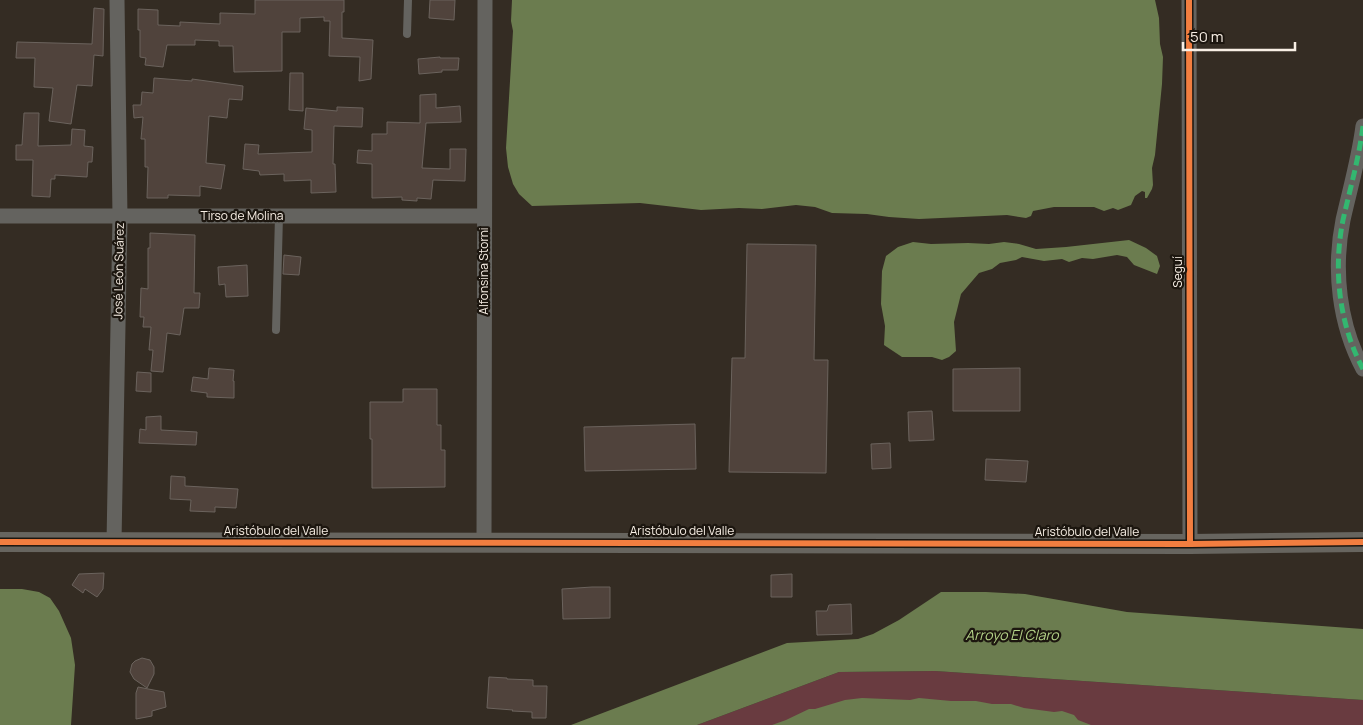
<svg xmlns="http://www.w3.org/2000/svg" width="1363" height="725" font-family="Manrope,sans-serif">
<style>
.green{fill:#693b40}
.water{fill:#6b7c4f}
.building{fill:#50433c;stroke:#6b635d}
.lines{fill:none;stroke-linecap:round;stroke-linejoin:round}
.lane{stroke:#64635f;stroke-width:8}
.street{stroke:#64635f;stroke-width:15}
.secondary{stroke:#67655f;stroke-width:20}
.quiet{stroke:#33b770;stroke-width:5;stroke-dasharray:10 5;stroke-linecap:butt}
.cycleway-casing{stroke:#1c160f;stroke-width:9}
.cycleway{stroke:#f27e40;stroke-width:6}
.labels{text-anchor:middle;stroke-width:4.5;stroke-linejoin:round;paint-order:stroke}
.street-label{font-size:12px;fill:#f8efe5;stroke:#1c160f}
.water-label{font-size:14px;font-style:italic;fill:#b4d388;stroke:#1c160f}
</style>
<rect width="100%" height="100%" fill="#342c23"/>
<!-- green -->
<path class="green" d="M 935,671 L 1363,700 L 1363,725 L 697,725 L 839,672 Z"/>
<!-- water -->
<path class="water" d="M 512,0 L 1155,0 L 1159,18 L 1160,44 L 1163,57 L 1162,84 L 1155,155 L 1152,168 L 1153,185 L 1152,189 L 1147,198 L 1145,198 L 1145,192 L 1142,191 L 1135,196 L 1131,205 L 1118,210 L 1113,208 L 1104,211 L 1094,207 L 1054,207 L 1033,211 L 1031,216 L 1026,218 L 1007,215 L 919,219 L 889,217 L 867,214 L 832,213 L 815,207 L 796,205 L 762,209 L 739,208 L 701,210 L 640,203 L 532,206 L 519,194 L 513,184 L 508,167 L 506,148 L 513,31 L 511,21 Z
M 1129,240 L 1146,248 L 1157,256 L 1160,266 L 1157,274 L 1134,265 L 1127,257 L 1117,255 L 1093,259 L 1082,258 L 1069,262 L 1062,259 L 1044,261 L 1022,257 L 1016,260 L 1000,263 L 992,269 L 979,273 L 961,294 L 954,322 L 956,351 L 949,357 L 942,360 L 932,357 L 902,357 L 884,345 L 885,326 L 881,304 L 882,271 L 886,256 L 898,247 L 913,242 L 931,244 L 968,243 L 989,244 L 1004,242 L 1019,244 L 1036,249 L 1066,247 Z
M 0,589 L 22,589 L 39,592 L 50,598 L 59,611 L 71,638 L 75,665 L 71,725 L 0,725 Z
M 941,592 L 986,592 L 1025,594 L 1127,612 L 1363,629 L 1363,700 L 935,671 L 839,672 L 697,725 L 571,725 L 787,643 L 858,639 L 873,634 L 899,620 Z
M 862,698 L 910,700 L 919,698 L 951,701 L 976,701 L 992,704 L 1011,704 L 1024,708 L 1054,712 L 1062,711 L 1074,715 L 1078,720 L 1091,725 L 772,725 L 786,720 L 809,709 L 815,709 L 845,700 Z"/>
<!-- building -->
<path class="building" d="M 255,0 L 344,0 L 344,12 L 342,12 L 342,38 L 373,40 L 371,79 L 359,81 L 360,57 L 329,56 L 330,21 L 324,21 L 324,17 L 300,18 L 300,32 L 282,32 L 282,71 L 234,72 L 233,46 L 219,46 L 219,41 L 195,40 L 195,45 L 167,45 L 163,67 L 145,65 L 146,58 L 140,57 L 140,30 L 138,30 L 138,9 L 158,10 L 158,25 L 180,26 L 180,22 L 220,24 L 220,13 L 255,14 Z
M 430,0 L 455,0 L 454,20 L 429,18 Z
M 94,8 L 104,9 L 103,56 L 94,55 L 92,86 L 77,85 L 71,124 L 49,121 L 53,88 L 34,87 L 35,58 L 16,58 L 17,42 L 92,44 Z
M 440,57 L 440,58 L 459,58 L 458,70 L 442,70 L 442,72 L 419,74 L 418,59 Z
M 290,73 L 303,73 L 303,111 L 289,110 Z
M 154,78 L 192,81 L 192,79 L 243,86 L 242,100 L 229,99 L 227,118 L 209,116 L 206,163 L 225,165 L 221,189 L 200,186 L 200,196 L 168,195 L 168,198 L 147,198 L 148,167 L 145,167 L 145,139 L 141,139 L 143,117 L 134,118 L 133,105 L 141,105 L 142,92 L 153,93 Z
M 436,94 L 436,108 L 460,106 L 461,122 L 426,123 L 422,168 L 450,169 L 450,149 L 466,149 L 465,181 L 433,180 L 431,199 L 417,198 L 417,201 L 402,200 L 402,197 L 372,198 L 372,164 L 357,163 L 358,150 L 372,151 L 372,134 L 387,134 L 387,122 L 420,123 L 420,95 Z
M 337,107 L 363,108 L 362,127 L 334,126 L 333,164 L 335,164 L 336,192 L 311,193 L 311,180 L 284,181 L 284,174 L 260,175 L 259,171 L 243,169 L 245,144 L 259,145 L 258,154 L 312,152 L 312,130 L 304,129 L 306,108 L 337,111 Z
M 24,113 L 39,113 L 38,146 L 71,145 L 72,129 L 85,130 L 84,146 L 93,147 L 92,162 L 88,162 L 87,177 L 55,175 L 55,179 L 51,179 L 50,197 L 32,196 L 33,160 L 16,160 L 16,145 L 22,145 Z
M 150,233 L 195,235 L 194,293 L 200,293 L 199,308 L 184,308 L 180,335 L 167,333 L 163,372 L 151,371 L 153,350 L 149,350 L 151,327 L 143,327 L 144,317 L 140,317 L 141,288 L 148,289 L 148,248 L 150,248 Z
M 747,244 L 816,245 L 814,360 L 828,360 L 826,473 L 729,472 L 732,358 L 745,358 Z
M 284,255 L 301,257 L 299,275 L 283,274 Z
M 247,265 L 248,296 L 226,297 L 225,284 L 219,285 L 218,267 Z
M 209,368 L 234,370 L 233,381 L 234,381 L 234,398 L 207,397 L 207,393 L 191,391 L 193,377 L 208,379 Z
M 1020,368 L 1020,411 L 953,411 L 953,369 Z
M 137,372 L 151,373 L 151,392 L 136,391 Z
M 403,389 L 437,389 L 437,425 L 441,425 L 441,450 L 445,450 L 445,487 L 372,488 L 372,439 L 370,439 L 370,402 L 403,402 Z
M 932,411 L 934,440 L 909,441 L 908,412 Z
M 161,416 L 161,430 L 197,432 L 196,445 L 139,443 L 140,429 L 146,430 L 146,417 Z
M 695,424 L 696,469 L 585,471 L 584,427 Z
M 890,443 L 891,468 L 872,469 L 871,444 Z
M 986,459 L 1028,461 L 1026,482 L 985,480 Z
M 171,476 L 185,477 L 185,486 L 238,489 L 236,508 L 215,507 L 215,512 L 190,511 L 191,500 L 170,499 Z
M 104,573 L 103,589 L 97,597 L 85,589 L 83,593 L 72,585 L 79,574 Z
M 792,574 L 792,597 L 771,597 L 771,575 Z
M 592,587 L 610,587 L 610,618 L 563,619 L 562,589 Z
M 851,604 L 852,634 L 817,635 L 816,611 L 827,611 L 829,605 Z
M 142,658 L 150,660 L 154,667 L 154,674 L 147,688 L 134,679 L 130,672 L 132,664 L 135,661 Z
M 489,677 L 507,678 L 507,679 L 533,680 L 533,686 L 547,686 L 546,718 L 532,718 L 532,712 L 512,711 L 513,710 L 487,708 Z
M 138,687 L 164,692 L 166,707 L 152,711 L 152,716 L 136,719 L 136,693 Z"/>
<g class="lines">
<!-- lane -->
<path class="lane" d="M 407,34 L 408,0
M 276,330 L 279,216"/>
<!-- street -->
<path class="street" d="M 1189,0 L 1190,544
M 1363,126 C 1359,158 1350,189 1343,220 C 1333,270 1339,324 1363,369
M 0,216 L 484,216
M 114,542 L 120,217 L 117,0
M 484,542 L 485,0"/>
<!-- secondary -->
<path class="secondary" d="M 0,542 L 1190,544 L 1363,542"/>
<!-- quiet -->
<path class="quiet" d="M 1363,126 C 1359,158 1350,189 1343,220 C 1333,270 1339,324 1363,369"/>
<defs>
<path id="cycleway" d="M 1189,0 L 1190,544
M 0,542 L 1190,544 L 1363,542"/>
</defs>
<!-- cycleway casing -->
<use href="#cycleway" class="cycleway-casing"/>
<!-- cycleway -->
<use href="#cycleway" class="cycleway"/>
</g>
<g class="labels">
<!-- street labels -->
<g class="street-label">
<text x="242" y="220">Tirso de Molina</text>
<text transform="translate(119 271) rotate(-89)" y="4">José León Suárez</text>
<text transform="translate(484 271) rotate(-90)" y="4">Alfonsina Storni</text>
<text transform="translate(1178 272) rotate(-90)" y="4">Seguí</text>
<text x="276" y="535">Aristóbulo del Valle</text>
<text x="682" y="535">Aristóbulo del Valle</text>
<text x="1087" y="536">Aristóbulo del Valle</text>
</g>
<!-- water labels -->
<g class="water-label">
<text x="1012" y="640">Arroyo El Claro</text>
</g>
</g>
<!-- scale -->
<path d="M1183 42v8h112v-8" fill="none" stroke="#f8efe5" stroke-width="2.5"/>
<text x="1190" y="42" font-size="15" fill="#f8efe5" stroke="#1c160f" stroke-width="4" paint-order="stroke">50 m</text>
</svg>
